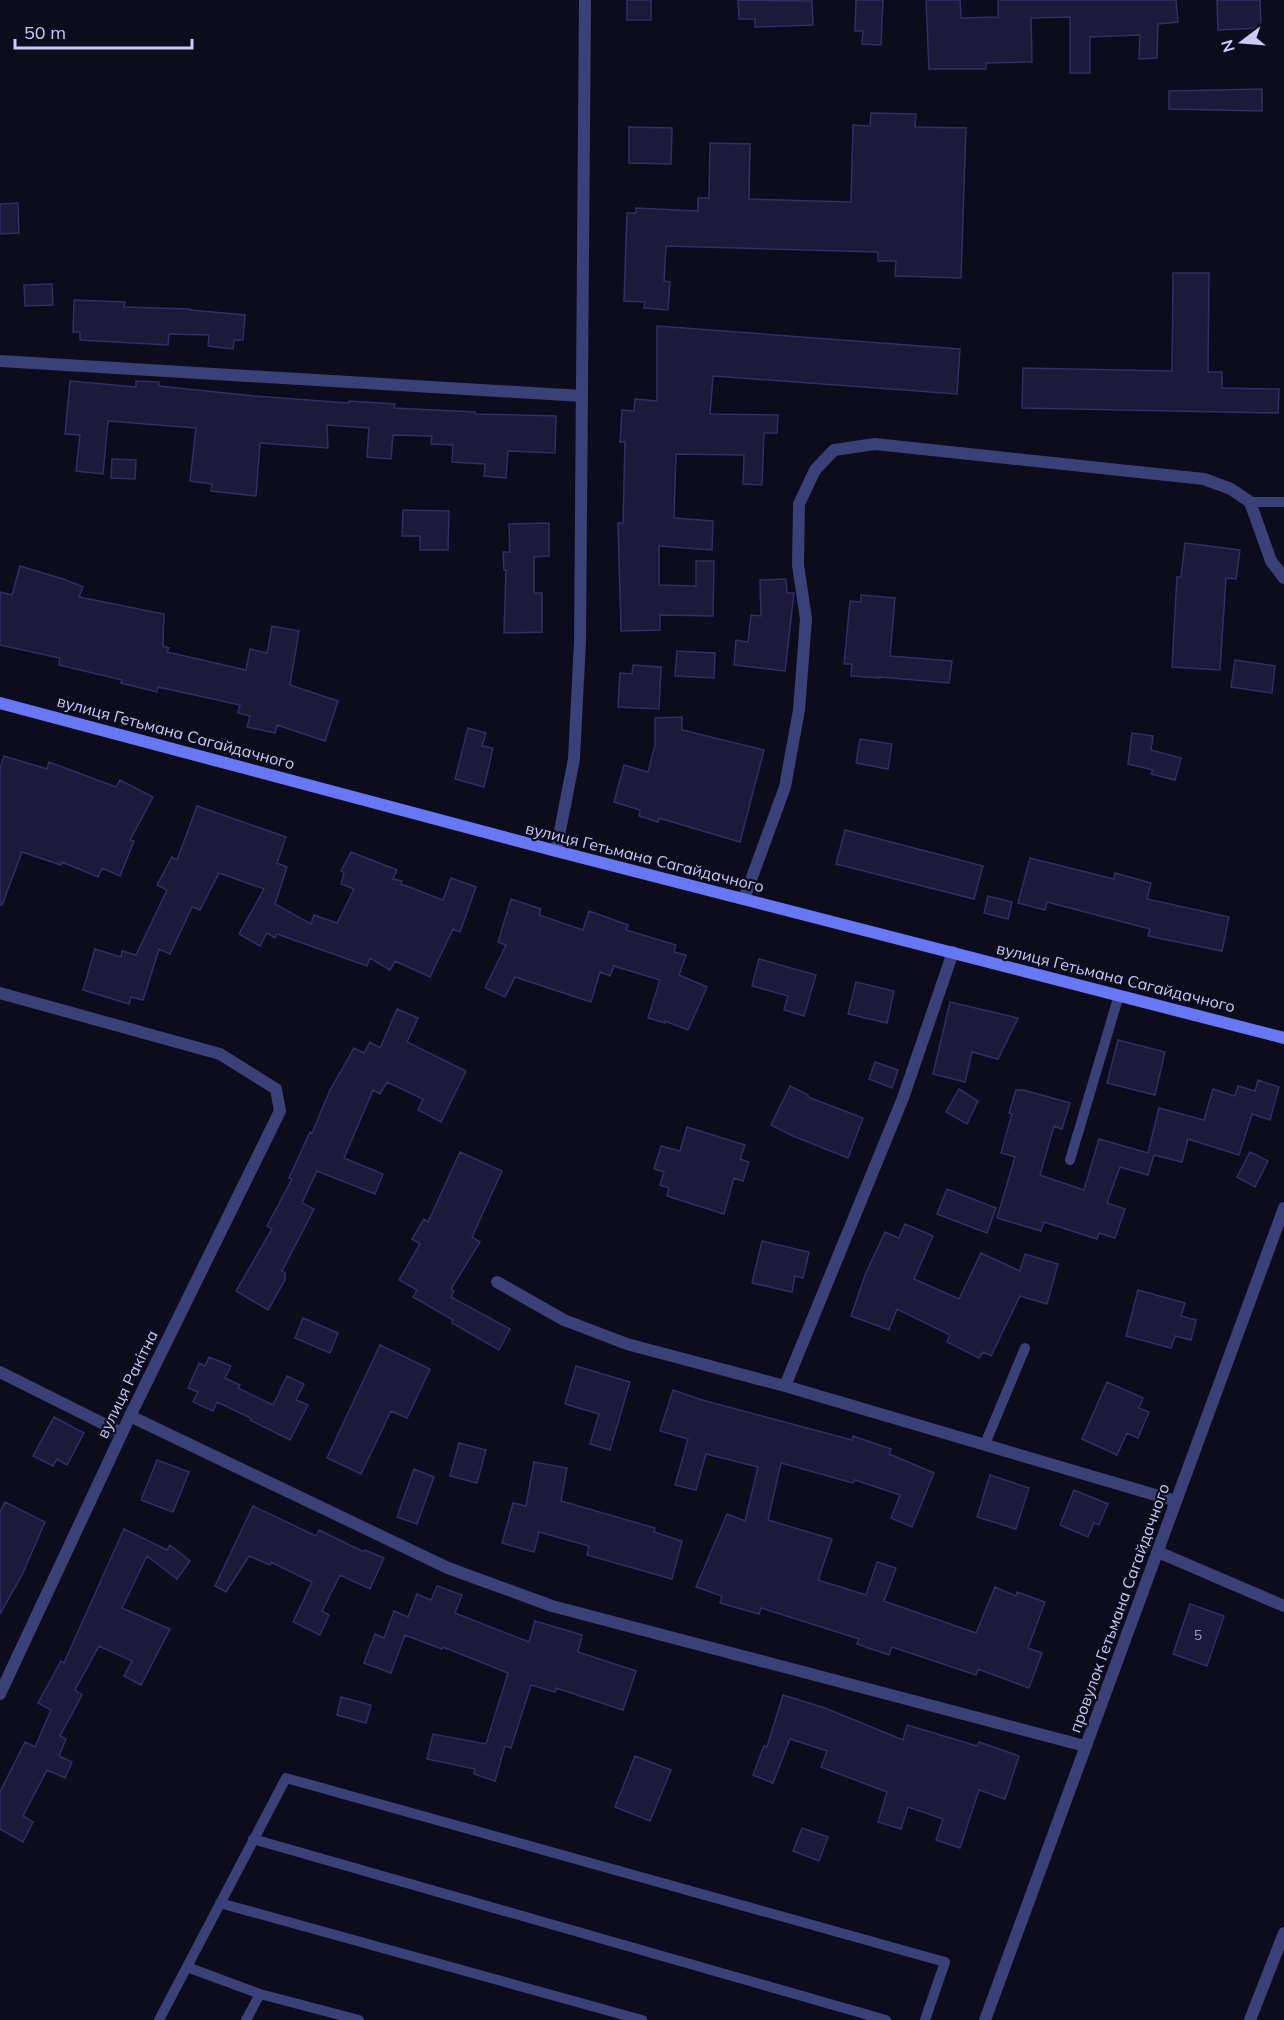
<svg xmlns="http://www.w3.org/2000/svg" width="1284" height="2020" font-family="Mulish,sans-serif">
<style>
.building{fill:#1c1a3b;stroke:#312d66;stroke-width:1.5}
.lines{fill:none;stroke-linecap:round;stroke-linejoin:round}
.service{stroke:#3a4078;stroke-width:10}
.minor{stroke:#3a4078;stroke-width:12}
.secondary{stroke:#6877f5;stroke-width:12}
.labels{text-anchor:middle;stroke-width:4.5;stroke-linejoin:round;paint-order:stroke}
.number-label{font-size:14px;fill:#9e9fcc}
.street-label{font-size:16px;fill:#cacbfc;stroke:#0d0c1c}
</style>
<rect width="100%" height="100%" fill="#0d0c1c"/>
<!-- building -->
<path class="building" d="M 627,0 L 651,0 L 651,20 L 627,20 Z
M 738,0 L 812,1 L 813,25 L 755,27 L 755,19 L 739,19 Z
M 856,0 L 883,0 L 881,45 L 862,44 L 863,31 L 855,31 Z
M 926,0 L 960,0 L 961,18 L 998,17 L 998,0 L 1176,0 L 1178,22 L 1158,24 L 1157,58 L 1139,59 L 1140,35 L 1090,37 L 1090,73 L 1070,73 L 1070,17 L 1031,18 L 1032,62 L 986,63 L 986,69 L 929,69 Z
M 1217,0 L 1260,0 L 1261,28 L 1218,30 Z
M 1262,89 L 1262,111 L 1169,109 L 1169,91 Z
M 871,113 L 916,114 L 915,127 L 966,128 L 961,278 L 895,276 L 896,261 L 878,261 L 878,252 L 666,246 L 664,281 L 670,282 L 668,310 L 644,308 L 645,302 L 624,301 L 627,213 L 636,213 L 636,208 L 698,211 L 698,198 L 709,198 L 710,143 L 750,144 L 749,199 L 851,202 L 853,125 L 870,126 Z
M 629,127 L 672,128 L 671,164 L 629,163 Z
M 18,203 L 19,233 L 0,234 L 0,204 Z
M 1173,273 L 1209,273 L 1208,372 L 1222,372 L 1222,388 L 1279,389 L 1278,413 L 1022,408 L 1023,368 L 1172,371 Z
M 52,284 L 53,305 L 25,306 L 24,285 Z
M 74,300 L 125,302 L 124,307 L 190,309 L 190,310 L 245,315 L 243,340 L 234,340 L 233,349 L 208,346 L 209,335 L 169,334 L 168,345 L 80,340 L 80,332 L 73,332 Z
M 657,326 L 960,349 L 957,394 L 713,376 L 710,414 L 778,415 L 777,433 L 764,433 L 762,485 L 743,484 L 744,455 L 676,454 L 674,518 L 713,521 L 712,550 L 659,546 L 659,585 L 696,586 L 696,561 L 714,561 L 713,616 L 660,615 L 660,630 L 621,631 L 618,523 L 623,523 L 625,442 L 620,442 L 622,410 L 634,411 L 635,399 L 657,401 Z
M 70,381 L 136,387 L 136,381 L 159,382 L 159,386 L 254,396 L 349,403 L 349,401 L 395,404 L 394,408 L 475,412 L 475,414 L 556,416 L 555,453 L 508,451 L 506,478 L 484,476 L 485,464 L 452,462 L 453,445 L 431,444 L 432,436 L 393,435 L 391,459 L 367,457 L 369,428 L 327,425 L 328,448 L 260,443 L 256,496 L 211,491 L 212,484 L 190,481 L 196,428 L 108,421 L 103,474 L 76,471 L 80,435 L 65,434 Z
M 112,459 L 136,460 L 135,479 L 111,478 Z
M 403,510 L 449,511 L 448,550 L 420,550 L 420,536 L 402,536 Z
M 549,523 L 549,556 L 534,557 L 534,593 L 542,593 L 542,632 L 504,633 L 506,570 L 504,570 L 503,552 L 510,552 L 509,524 Z
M 1185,543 L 1240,550 L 1236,579 L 1226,578 L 1220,670 L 1172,667 L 1177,577 L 1181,577 Z
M 20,566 L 63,579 L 83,587 L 79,597 L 164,614 L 163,646 L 169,648 L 167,652 L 246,670 L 250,649 L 267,653 L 272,626 L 299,631 L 290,685 L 338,701 L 325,741 L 277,725 L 275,733 L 247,727 L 250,716 L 238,713 L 240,705 L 158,687 L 157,692 L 121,683 L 122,680 L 59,665 L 60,658 L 0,645 L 0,592 L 12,595 Z
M 786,579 L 787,593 L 794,593 L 785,671 L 734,665 L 736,640 L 748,642 L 751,615 L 761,616 L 760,580 Z
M 861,595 L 895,598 L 890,656 L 952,661 L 949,683 L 880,677 L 880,678 L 851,676 L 852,664 L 844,664 L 850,601 L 861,602 Z
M 677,651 L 715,653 L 714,678 L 675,676 Z
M 1235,660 L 1275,666 L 1272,693 L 1231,687 Z
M 633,665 L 661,667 L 659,709 L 618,707 L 620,673 L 632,674 Z
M 682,717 L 682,730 L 764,750 L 740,842 L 659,818 L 658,822 L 639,816 L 640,810 L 614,802 L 624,765 L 648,772 L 655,745 L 655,718 Z
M 468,728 L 486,733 L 482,746 L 493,748 L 484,787 L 455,779 Z
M 1132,733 L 1153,736 L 1151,750 L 1181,758 L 1175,780 L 1151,774 L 1153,770 L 1128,764 Z
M 860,739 L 892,744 L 888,769 L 856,763 Z
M 4,756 L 47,769 L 49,762 L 116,787 L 120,780 L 153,797 L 130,840 L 134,841 L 120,876 L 102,868 L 98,877 L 62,862 L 61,865 L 22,852 L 2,905 L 0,905 L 0,769 Z
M 197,806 L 286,837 L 277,863 L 287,867 L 275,904 L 311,924 L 314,915 L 337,923 L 354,889 L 341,884 L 344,873 L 341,871 L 351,852 L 397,870 L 393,879 L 402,881 L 401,884 L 443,900 L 451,878 L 476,887 L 460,932 L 453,929 L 430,977 L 395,961 L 390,970 L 370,958 L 367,966 L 277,934 L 275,938 L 267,933 L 260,946 L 239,934 L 264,889 L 219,873 L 200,910 L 192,907 L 170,954 L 159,949 L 143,1000 L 131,997 L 129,1004 L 83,990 L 95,949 L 121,957 L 122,951 L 136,955 L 167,890 L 157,885 L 172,857 L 177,860 Z
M 845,830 L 983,866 L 974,899 L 836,864 Z
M 1030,858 L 1114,879 L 1115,873 L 1151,883 L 1147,899 L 1229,917 L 1222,951 L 1148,936 L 1150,929 L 1047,902 L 1045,910 L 1018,903 Z
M 988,896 L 1012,902 L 1008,919 L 984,913 Z
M 511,899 L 541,909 L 539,915 L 583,930 L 589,911 L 628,925 L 626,930 L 676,945 L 674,952 L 686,955 L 679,975 L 707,987 L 688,1030 L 665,1021 L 665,1023 L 648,1018 L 660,980 L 614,966 L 610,976 L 600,972 L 591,1002 L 515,977 L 505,997 L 485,988 L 506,945 L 498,942 Z
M 759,959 L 816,975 L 804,1016 L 784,1010 L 788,996 L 752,986 Z
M 856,982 L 894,991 L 887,1023 L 848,1014 Z
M 950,1002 L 1018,1018 L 998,1059 L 972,1052 L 965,1082 L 933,1074 Z
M 397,1009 L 418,1018 L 407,1042 L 466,1071 L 441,1122 L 418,1110 L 423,1099 L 387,1082 L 380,1094 L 373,1090 L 344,1158 L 383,1174 L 375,1194 L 317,1171 L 302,1203 L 314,1209 L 282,1271 L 285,1273 L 285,1280 L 268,1310 L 236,1291 L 272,1229 L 267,1226 L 292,1179 L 289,1178 L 310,1132 L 312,1133 L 330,1090 L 354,1048 L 364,1053 L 370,1042 L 380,1048 Z
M 1118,1040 L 1165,1052 L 1155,1095 L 1107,1083 Z
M 875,1062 L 898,1070 L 892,1088 L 869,1079 Z
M 1258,1080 L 1279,1087 L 1270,1120 L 1252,1114 L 1239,1155 L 1188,1139 L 1182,1162 L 1154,1155 L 1148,1175 L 1120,1167 L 1107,1203 L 1125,1209 L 1115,1238 L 1099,1233 L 1097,1239 L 1044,1222 L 1041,1231 L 997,1218 L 1015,1157 L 1001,1153 L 1012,1114 L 1009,1113 L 1016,1090 L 1024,1090 L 1070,1103 L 1062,1129 L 1054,1126 L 1040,1175 L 1084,1190 L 1099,1139 L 1148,1153 L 1159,1108 L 1204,1120 L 1213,1089 L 1235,1096 L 1238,1086 L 1255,1091 Z
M 790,1086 L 808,1095 L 808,1097 L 863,1118 L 848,1158 L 793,1136 L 771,1125 Z
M 959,1089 L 978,1101 L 967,1124 L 946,1112 Z
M 687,1127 L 745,1145 L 740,1159 L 749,1162 L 743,1181 L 734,1178 L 724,1214 L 667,1196 L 669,1188 L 660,1185 L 664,1172 L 654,1169 L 661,1146 L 680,1151 Z
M 460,1152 L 502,1171 L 472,1237 L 480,1242 L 451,1289 L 454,1291 L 451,1297 L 510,1329 L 499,1350 L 452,1323 L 453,1320 L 413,1297 L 417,1290 L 399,1280 L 420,1244 L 412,1239 L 424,1219 L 428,1222 Z
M 1250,1152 L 1268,1161 L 1255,1187 L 1237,1177 Z
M 947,1189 L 996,1208 L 987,1233 L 937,1214 Z
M 905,1224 L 933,1236 L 914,1279 L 959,1299 L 981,1253 L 1020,1271 L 1025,1254 L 1058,1264 L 1047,1304 L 1020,1296 L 991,1356 L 983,1352 L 979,1358 L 947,1342 L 950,1335 L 897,1309 L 889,1330 L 851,1316 L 865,1275 L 885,1232 L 899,1238 Z
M 762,1241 L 809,1252 L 803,1278 L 795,1276 L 792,1292 L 752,1283 Z
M 1138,1290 L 1185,1303 L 1181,1316 L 1196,1320 L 1191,1340 L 1175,1336 L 1171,1348 L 1126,1336 Z
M 303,1318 L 338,1333 L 330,1353 L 295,1338 Z
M 380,1345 L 430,1369 L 407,1418 L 391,1411 L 361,1474 L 327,1458 Z
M 209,1357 L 231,1366 L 225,1378 L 240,1385 L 238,1388 L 273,1405 L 287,1376 L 304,1384 L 296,1400 L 308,1405 L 290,1440 L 250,1420 L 251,1418 L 217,1402 L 213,1411 L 193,1402 L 198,1392 L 188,1388 L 199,1363 L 205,1366 Z
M 576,1366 L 630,1382 L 610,1450 L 590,1444 L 599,1414 L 565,1404 Z
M 1107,1382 L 1143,1398 L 1139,1408 L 1149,1412 L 1138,1438 L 1127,1433 L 1117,1455 L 1082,1439 Z
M 673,1390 L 702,1400 L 852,1440 L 853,1436 L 891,1449 L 889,1454 L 934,1473 L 912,1527 L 891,1518 L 900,1495 L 855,1480 L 853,1483 L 781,1463 L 768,1520 L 832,1539 L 818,1580 L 866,1595 L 877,1562 L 896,1568 L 884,1601 L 976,1633 L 995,1587 L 1016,1596 L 1017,1592 L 1045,1602 L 1028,1648 L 1042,1653 L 1029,1688 L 978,1669 L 976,1675 L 892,1647 L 889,1655 L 857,1644 L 859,1639 L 761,1608 L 759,1614 L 720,1603 L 722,1596 L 696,1587 L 727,1514 L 745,1521 L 758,1467 L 706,1454 L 696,1490 L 675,1485 L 688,1439 L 660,1431 Z
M 54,1417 L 84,1433 L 67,1465 L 57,1459 L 53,1466 L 33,1456 Z
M 459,1443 L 486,1450 L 477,1483 L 450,1476 Z
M 157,1460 L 189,1472 L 173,1512 L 141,1500 Z
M 534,1462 L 567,1468 L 561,1501 L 655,1528 L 654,1532 L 682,1541 L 672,1579 L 587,1555 L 589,1546 L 539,1532 L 534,1552 L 502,1543 L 513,1503 L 526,1506 Z
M 414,1469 L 434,1477 L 417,1524 L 397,1517 Z
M 990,1475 L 1029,1488 L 1016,1529 L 977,1517 Z
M 1074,1490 L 1108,1504 L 1099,1525 L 1094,1523 L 1088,1537 L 1060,1525 Z
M 5,1502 L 45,1522 L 22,1575 L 0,1614 L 0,1512 Z
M 253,1506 L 316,1536 L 319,1530 L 364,1552 L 365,1550 L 384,1558 L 370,1589 L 340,1575 L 322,1611 L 329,1615 L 320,1635 L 293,1622 L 312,1582 L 271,1562 L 270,1565 L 249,1556 L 226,1592 L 215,1586 Z
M 124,1529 L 167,1550 L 170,1545 L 190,1561 L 177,1579 L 147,1556 L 122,1608 L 170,1629 L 141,1685 L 124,1676 L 132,1661 L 99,1646 L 75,1690 L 82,1695 L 60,1736 L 66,1739 L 59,1756 L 72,1762 L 65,1778 L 47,1770 L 23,1816 L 33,1822 L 23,1842 L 0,1829 L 0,1792 L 25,1742 L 35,1747 L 51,1710 L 38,1703 L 61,1661 L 64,1663 Z
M 437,1586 L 462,1595 L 455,1613 L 529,1642 L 535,1621 L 582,1635 L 578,1652 L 636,1671 L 623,1710 L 556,1688 L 555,1692 L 531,1685 L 511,1748 L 505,1746 L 495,1781 L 474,1774 L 475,1769 L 427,1759 L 433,1734 L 486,1744 L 508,1673 L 443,1647 L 442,1649 L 405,1635 L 391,1673 L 364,1663 L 375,1634 L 384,1638 L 394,1611 L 408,1617 L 417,1594 L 431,1600 Z
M 1190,1604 L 1224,1616 L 1207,1666 L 1173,1654 Z
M 783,1695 L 825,1708 L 903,1740 L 907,1725 L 977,1746 L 979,1742 L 1019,1756 L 1005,1799 L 979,1790 L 960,1848 L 936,1840 L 943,1819 L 908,1807 L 901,1829 L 878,1822 L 887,1792 L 821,1767 L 827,1751 L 790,1739 L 773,1783 L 753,1775 L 764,1746 L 767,1747 Z
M 341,1697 L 371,1705 L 366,1723 L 337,1715 Z
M 635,1756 L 671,1770 L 650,1821 L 615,1807 Z
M 802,1828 L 828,1837 L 819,1861 L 793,1851 Z"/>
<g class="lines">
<!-- service -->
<path class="service" d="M 1250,502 L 1284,502
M 1070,1160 L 1119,995
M 985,1444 L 1025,1348
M 253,1839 L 886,2020
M 220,1903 L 642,2020
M 187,1967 L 260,1994 L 359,2020
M 159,2020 L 286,1778 L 945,1962 L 925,2020
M 246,2020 L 260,1994"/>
<!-- minor -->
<path class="minor" d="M 0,361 L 582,396
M 556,851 L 574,759 L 580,641 L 585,0
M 744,899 L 785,787 L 799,710 L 806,619 L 798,565 L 799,504 L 815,470 L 834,450 L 875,444 L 1204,479 L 1231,489 L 1250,502 L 1271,561 L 1284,578
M 0,993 L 220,1054 L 276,1089 L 280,1111 L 130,1416 L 0,1694
M 497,1282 L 564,1320 L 627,1344 L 785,1386 L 1176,1501
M 0,1372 L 122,1433
M 785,1386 L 903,1098 L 953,952
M 130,1416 L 448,1568 L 552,1606 L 1085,1746
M 1158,1552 L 1284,1606
M 985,2020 L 1284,1208
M 1250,2020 L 1284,1933"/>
<!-- secondary -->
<path class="secondary" d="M 0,703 L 556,851 L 1284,1038"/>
</g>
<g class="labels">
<!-- number labels -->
<g class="number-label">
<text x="1198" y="1640">5</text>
</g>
<!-- street labels -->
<g class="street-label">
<text transform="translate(176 732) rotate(15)" y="6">вулиця Гетьмана Сагайдачного</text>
<text transform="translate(645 857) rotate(14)" y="6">вулиця Гетьмана Сагайдачного</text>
<text transform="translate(1116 977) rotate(14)" y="6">вулиця Гетьмана Сагайдачного</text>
<text transform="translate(127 1384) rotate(-64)" y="6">вулиця Ракітна</text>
<text transform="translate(1119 1608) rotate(-70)" y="6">провулок Гетьмана Сагайдачного</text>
</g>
</g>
<!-- north arrow -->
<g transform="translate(1242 42) rotate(254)" stroke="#0d0c1c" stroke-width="4.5" paint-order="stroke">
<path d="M0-4.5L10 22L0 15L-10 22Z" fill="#cacbfc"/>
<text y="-9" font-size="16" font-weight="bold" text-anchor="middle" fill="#cacbfc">N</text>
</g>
<!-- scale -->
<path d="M15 39v9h177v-9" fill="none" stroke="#cacbfc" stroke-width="3"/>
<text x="24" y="39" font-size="18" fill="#cacbfc" stroke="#0d0c1c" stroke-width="4.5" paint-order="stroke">50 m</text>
</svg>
